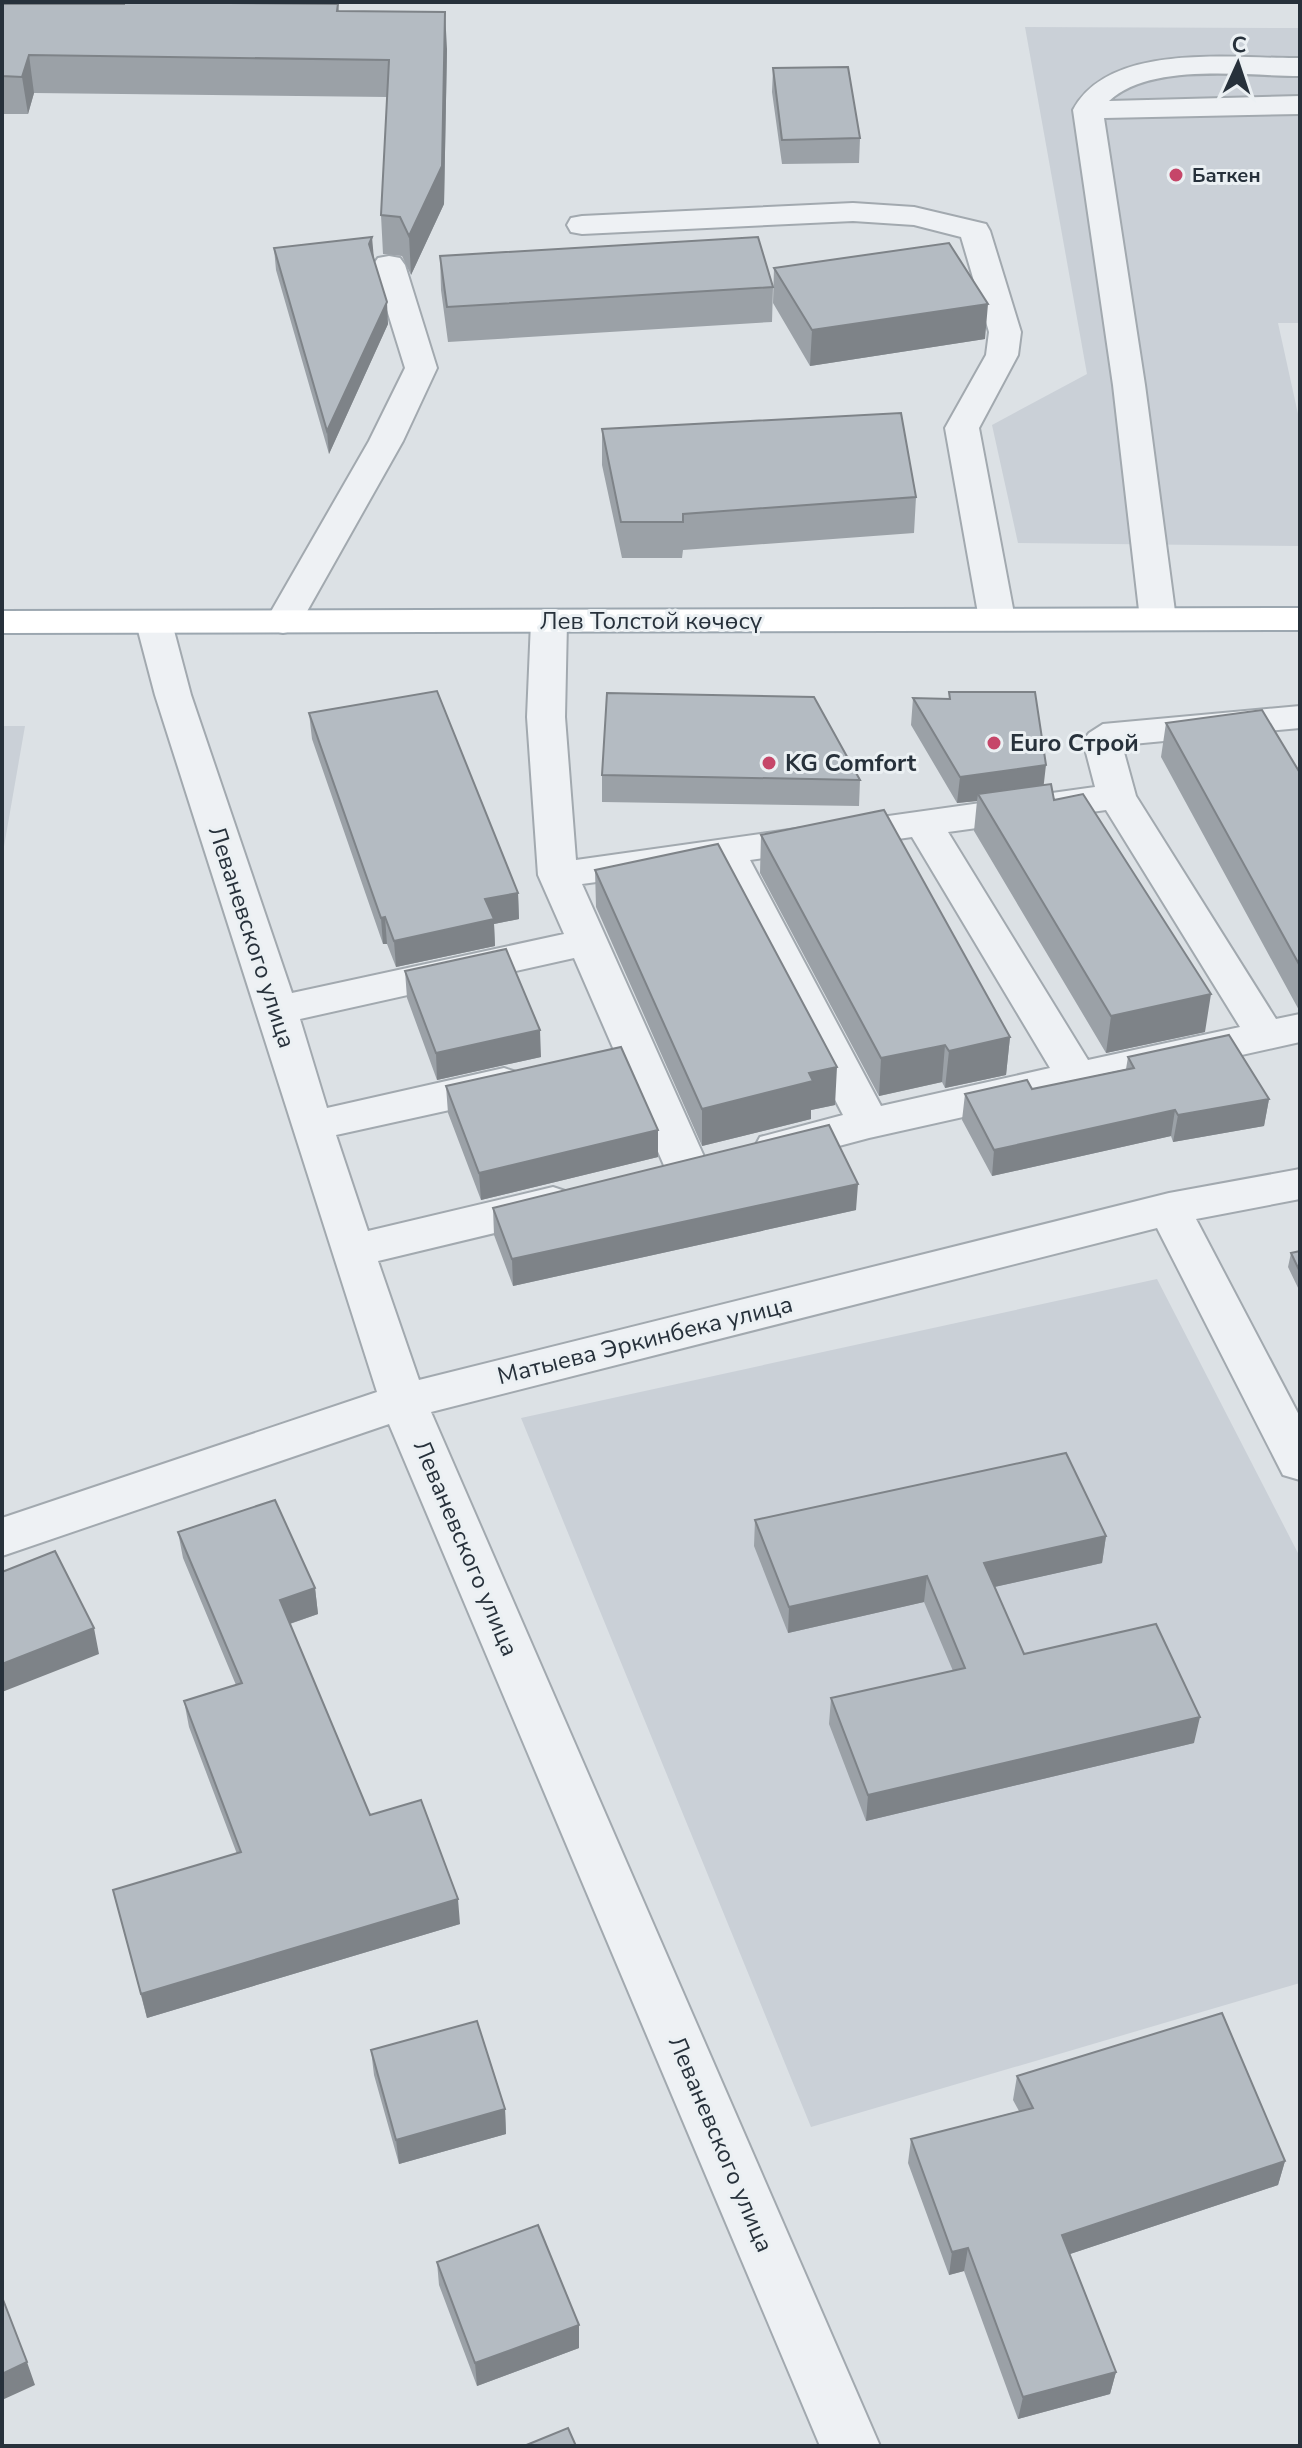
<svg xmlns="http://www.w3.org/2000/svg" width="1302" height="2448" font-family="'Nunito Sans',sans-serif">
<style>
.built{fill:#cad0d7}
.lines{fill:none;stroke-linecap:round;stroke-linejoin:round}
.minor-casing{stroke:#a2a9af;stroke-width:4}
.major-casing{stroke:#9ca7b0;stroke-width:4}
.minor{fill:#eef1f4;fill-rule:evenodd}
.major{fill:#fff;fill-rule:evenodd}
.wall{fill:#9ba1a7}
.shaded-wall{fill:#7e8388}
.building{fill:#b4bbc2;stroke:#7e8388;stroke-width:2}
.poi-dot{fill:#c64669;stroke:#ebf0f3;stroke-width:3}
.labels{text-anchor:middle;stroke-width:6;stroke-linejoin:round;paint-order:stroke}
.far-poi-label{font-size:20px;font-weight:bold;fill:#27313b;stroke:#ebf0f3;text-anchor:start}
.street-label{font-size:24px;fill:#27313b;stroke:#ebf0f3}
.poi-label{font-size:24px;font-weight:bold;fill:#27313b;stroke:#ebf0f3;text-anchor:start}
</style>
<rect width="100%" height="100%" fill="#dce1e5"/>
<!-- built -->
<path class="built" d="M 1025,27 L 1300,28 L 1300,323 L 1278,323 L 1300,423 L 1300,546 L 1018,543 L 992,425 L 1087,374 Z
M 2,726 L 25,726 L 2,858 Z
M 1157,1279 L 1300,1557 L 1300,1983 L 811,2127 L 521,1418 Z"/>
<g class="lines">
<defs>
<path id="minor" d="M 1300,58 L 1300,76 C 1246,76 1151,62 1109,101 L 1300,96 L 1300,114 L 1104,118 L 1145,385 L 1176,619 L 1171,627 L 1158,630 L 1145,627 L 1140,619 L 1113,385 L 1073,110 C 1110,41 1234,59 1300,58 Z
M 853,203 L 914,207 L 986,224 L 990,231 L 1021,332 L 1018,355 L 979,428 L 1015,619 L 1010,627 L 997,630 L 984,627 L 979,619 L 945,428 L 986,355 L 989,332 L 961,237 L 914,225 L 853,221 L 582,234 L 571,232 L 567,225 L 571,218 L 582,216 Z
M 389,256 L 400,258 L 405,265 L 437,368 L 403,441 L 301,622 L 296,630 L 283,633 L 270,630 L 265,622 L 369,441 L 405,368 L 373,265 L 378,258 Z
M 549,611 L 562,614 L 567,622 L 565,717 L 576,860 L 1095,787 L 1083,741 L 1089,733 L 1103,724 L 1300,706 L 1300,728 L 1122,745 L 1136,796 L 1276,1019 L 1300,1014 L 1300,1042 L 869,1138 L 775,1163 L 760,1159 L 754,1148 L 760,1137 L 843,1115 L 713,866 L 582,884 L 710,1170 L 703,1181 L 688,1185 L 673,1181 L 666,1170 L 574,958 L 300,1019 L 327,1108 L 504,1068 L 519,1073 L 525,1083 L 519,1093 L 504,1098 L 336,1135 L 368,1231 L 553,1187 L 568,1192 L 575,1203 L 568,1214 L 553,1219 L 378,1261 L 419,1380 L 1169,1193 L 1300,1169 L 1300,1199 L 1196,1219 L 1300,1417 L 1300,1480 L 1283,1475 L 1157,1228 L 431,1412 L 880,2446 L 820,2446 L 389,1424 L 2,1556 L 2,1518 L 377,1392 L 155,695 L 136,623 L 141,615 L 154,612 L 167,615 L 172,623 L 191,695 L 292,993 L 564,934 L 538,875 L 527,717 L 531,622 L 536,614 ZM 1106,810 L 1240,1027 L 1088,1060 L 948,832 ZM 912,837 L 1050,1068 L 881,1106 L 750,860 Z"/>
<path id="major" d="M 1300,608 L 1300,630 L 2,633 L 2,611 Z"/>
</defs>
<!-- minor casing -->
<use href="#minor" class="minor-casing"/>
<!-- major casing -->
<use href="#major" class="major-casing"/>
<!-- minor -->
<use href="#minor" class="minor"/>
<!-- major -->
<use href="#major" class="major"/>
</g>
<!-- wall -->
<path class="wall" d="M 2,4 L 338,4 L 339,11 L 447,49 L 444,204 L 411,275 L 402,256 L 383,254 L 381,215 L 387,97 L 34,93 L 28,114 L 2,114 Z
M 773,68 L 860,138 L 859,163 L 782,164 L 772,92 Z
M 274,248 L 374,259 L 388,324 L 329,454 L 276,270 Z
M 440,256 L 773,287 L 772,322 L 448,342 L 441,290 Z
M 774,268 L 985,339 L 810,366 L 773,303 Z
M 602,429 L 916,497 L 914,533 L 683,550 L 682,558 L 622,558 L 602,465 Z
M 949,692 L 1043,785 L 1205,1032 L 1106,1053 L 974,831 L 977,801 L 957,803 L 911,725 L 913,698 L 949,699 Z
M 309,713 L 518,893 L 519,919 L 494,924 L 495,946 L 396,967 L 387,944 L 383,944 L 312,739 Z
M 1166,723 L 1300,773 L 1300,1012 L 1161,757 Z
M 602,775 L 860,780 L 859,806 L 602,802 Z
M 761,835 L 1010,1037 L 1006,1075 L 945,1088 L 942,1082 L 879,1096 L 760,873 Z
M 595,870 L 835,1105 L 811,1110 L 811,1119 L 702,1146 L 596,907 Z
M 405,971 L 541,1057 L 437,1080 L 407,998 Z
M 1128,1057 L 1269,1099 L 1264,1126 L 1173,1142 L 1171,1136 L 992,1176 L 962,1120 L 965,1094 L 1032,1089 L 1126,1069 Z
M 446,1086 L 658,1157 L 481,1200 L 448,1113 Z
M 493,1208 L 856,1210 L 513,1286 L 494,1235 Z
M 1300,1251 L 1300,1292 L 1288,1267 L 1291,1253 Z
M 755,1520 L 1106,1536 L 1102,1563 L 994,1587 L 1024,1654 L 1194,1743 L 866,1821 L 829,1724 L 831,1698 L 953,1671 L 924,1602 L 788,1633 L 754,1546 Z
M 178,1532 L 315,1588 L 318,1614 L 290,1624 L 370,1815 L 460,1924 L 147,2018 L 113,1890 L 237,1854 L 189,1727 L 184,1701 L 236,1685 L 183,1558 Z
M 371,2050 L 505,2109 L 506,2134 L 399,2164 L 374,2075 Z
M 1017,2076 L 1285,2161 L 1278,2185 L 1070,2254 L 1116,2372 L 1110,2394 L 1018,2419 L 964,2271 L 949,2275 L 908,2163 L 911,2139 L 1019,2111 L 1013,2100 Z
M 437,2262 L 579,2325 L 579,2348 L 477,2386 L 439,2285 Z"/>
<!-- shaded-wall -->
<path class="shaded-wall" d="M 445,12 L 447,49 L 444,204 L 411,275 L 409,236 Z
M 29,55 L 34,93 L 28,114 L 22,77 Z
M 372,237 L 374,259 L 370,266 L 369,244 Z
M 387,302 L 388,324 L 329,454 L 327,431 Z
M 988,304 L 985,339 L 810,366 L 812,330 Z
M 1046,765 L 1043,791 L 978,794 L 977,801 L 957,803 L 960,777 Z
M 518,893 L 519,919 L 494,924 L 495,946 L 396,967 L 394,941 L 485,899 Z
M 385,917 L 387,944 L 383,944 L 381,918 Z
M 1211,994 L 1205,1032 L 1106,1053 L 1111,1016 Z
M 540,1030 L 541,1057 L 437,1080 L 436,1053 Z
M 1010,1037 L 1006,1075 L 945,1088 L 949,1051 Z
M 945,1045 L 942,1082 L 879,1096 L 881,1058 Z
M 837,1067 L 835,1105 L 811,1110 L 811,1119 L 702,1146 L 702,1109 L 809,1073 Z
M 1269,1099 L 1264,1126 L 1173,1142 L 1178,1115 Z
M 1175,1110 L 1171,1136 L 992,1176 L 994,1150 Z
M 658,1130 L 658,1157 L 481,1200 L 479,1173 Z
M 858,1184 L 856,1210 L 513,1286 L 512,1259 Z
M 1106,1536 L 1102,1563 L 981,1590 L 984,1563 Z
M 927,1576 L 924,1602 L 788,1633 L 789,1607 Z
M 315,1588 L 318,1614 L 283,1626 L 280,1600 Z
M 94,1628 L 99,1654 L 2,1692 L 2,1664 Z
M 1200,1717 L 1194,1743 L 866,1821 L 868,1795 Z
M 458,1899 L 460,1924 L 147,2018 L 141,1994 Z
M 505,2109 L 506,2134 L 399,2164 L 396,2140 Z
M 1285,2161 L 1278,2185 L 1058,2258 L 1062,2235 Z
M 968,2248 L 964,2271 L 949,2275 L 952,2252 Z
M 579,2325 L 579,2348 L 477,2386 L 475,2363 Z
M 27,2362 L 35,2385 L 2,2400 L 2,2374 Z
M 1116,2372 L 1110,2394 L 1018,2419 L 1023,2397 Z"/>
<!-- building -->
<path class="building" d="M 124,2 L 338,4 L 337,11 L 445,12 L 442,166 L 409,236 L 400,217 L 381,215 L 389,60 L 29,55 L 22,77 L 2,76 L 2,4 L 124,4 Z
M 848,67 L 860,138 L 782,140 L 773,68 Z
M 372,237 L 369,244 L 387,302 L 327,431 L 274,248 Z
M 758,237 L 773,287 L 447,307 L 440,256 Z
M 949,243 L 988,304 L 812,330 L 774,268 Z
M 901,413 L 916,497 L 683,514 L 683,522 L 621,522 L 602,429 Z
M 437,691 L 518,893 L 485,899 L 494,919 L 394,941 L 385,917 L 381,918 L 309,713 Z
M 949,692 L 1035,692 L 1046,765 L 960,777 L 913,698 L 950,699 Z
M 607,693 L 814,697 L 860,780 L 602,775 Z
M 1262,710 L 1300,773 L 1300,966 L 1166,723 Z
M 1051,784 L 1054,800 L 1083,794 L 1211,994 L 1111,1016 L 978,794 Z
M 884,810 L 1010,1037 L 949,1051 L 945,1045 L 881,1058 L 761,835 Z
M 718,844 L 837,1067 L 809,1073 L 813,1081 L 702,1109 L 595,870 Z
M 506,949 L 540,1030 L 436,1053 L 405,971 Z
M 1229,1035 L 1269,1099 L 1178,1115 L 1175,1110 L 994,1150 L 965,1094 L 1027,1080 L 1032,1089 L 1134,1068 L 1128,1057 Z
M 621,1047 L 658,1130 L 479,1173 L 446,1086 Z
M 829,1125 L 858,1184 L 512,1259 L 493,1208 Z
M 1300,1251 L 1300,1272 L 1291,1253 Z
M 1066,1453 L 1106,1536 L 984,1563 L 1024,1654 L 1156,1624 L 1200,1717 L 868,1795 L 831,1698 L 965,1668 L 927,1576 L 789,1607 L 755,1520 Z
M 275,1500 L 315,1588 L 280,1600 L 370,1815 L 421,1800 L 458,1899 L 141,1994 L 113,1890 L 241,1852 L 184,1701 L 242,1683 L 178,1532 Z
M 55,1551 L 94,1628 L 2,1664 L 2,1572 Z
M 1222,2013 L 1285,2161 L 1062,2235 L 1116,2372 L 1023,2397 L 968,2248 L 952,2252 L 911,2139 L 1033,2108 L 1017,2076 Z
M 477,2021 L 505,2109 L 396,2140 L 371,2050 Z
M 538,2225 L 579,2325 L 475,2363 L 437,2262 Z
M 2,2297 L 27,2362 L 2,2374 Z
M 568,2428 L 576,2446 L 524,2446 Z"/>
<!-- markers -->
<g class="poi-dot">
<circle cx="1176" cy="175" r="8"/>
<circle cx="994" cy="743" r="8"/>
<circle cx="769" cy="763" r="8"/>
</g>
<g class="labels">
<!-- far-poi labels -->
<g class="far-poi-label">
<text x="1192" y="182">Баткен</text>
</g>
<!-- street labels -->
<g class="street-label">
<text x="651" y="629">Лев Толстой көчөсү</text>
<text transform="translate(252 937) rotate(72)" y="8">Леваневского улица</text>
<text transform="translate(645 1340) rotate(-14)" y="8">Матыева Эркинбека улица</text>
<text transform="translate(466 1548) rotate(67)" y="8">Леваневского улица</text>
<text transform="translate(721 2144) rotate(67)" y="8">Леваневского улица</text>
</g>
<!-- poi labels -->
<g class="poi-label">
<text x="1010" y="751">Euro Строй</text>
<text x="785" y="771">KG Comfort</text>
</g>
</g>
<!-- border -->
<rect width="1302" height="2448" fill="none" stroke="#27313b" stroke-width="8"/>
<!-- north arrow -->
<g transform="translate(1238 64) rotate(3)" stroke="#ebf0f3" stroke-width="6" paint-order="stroke">
<path d="M0-6L14 30L0 20L-14 30Z" fill="#27313b"/>
<text y="-12" font-size="22" font-weight="bold" text-anchor="middle" fill="#27313b">С</text>
</g>
</svg>
